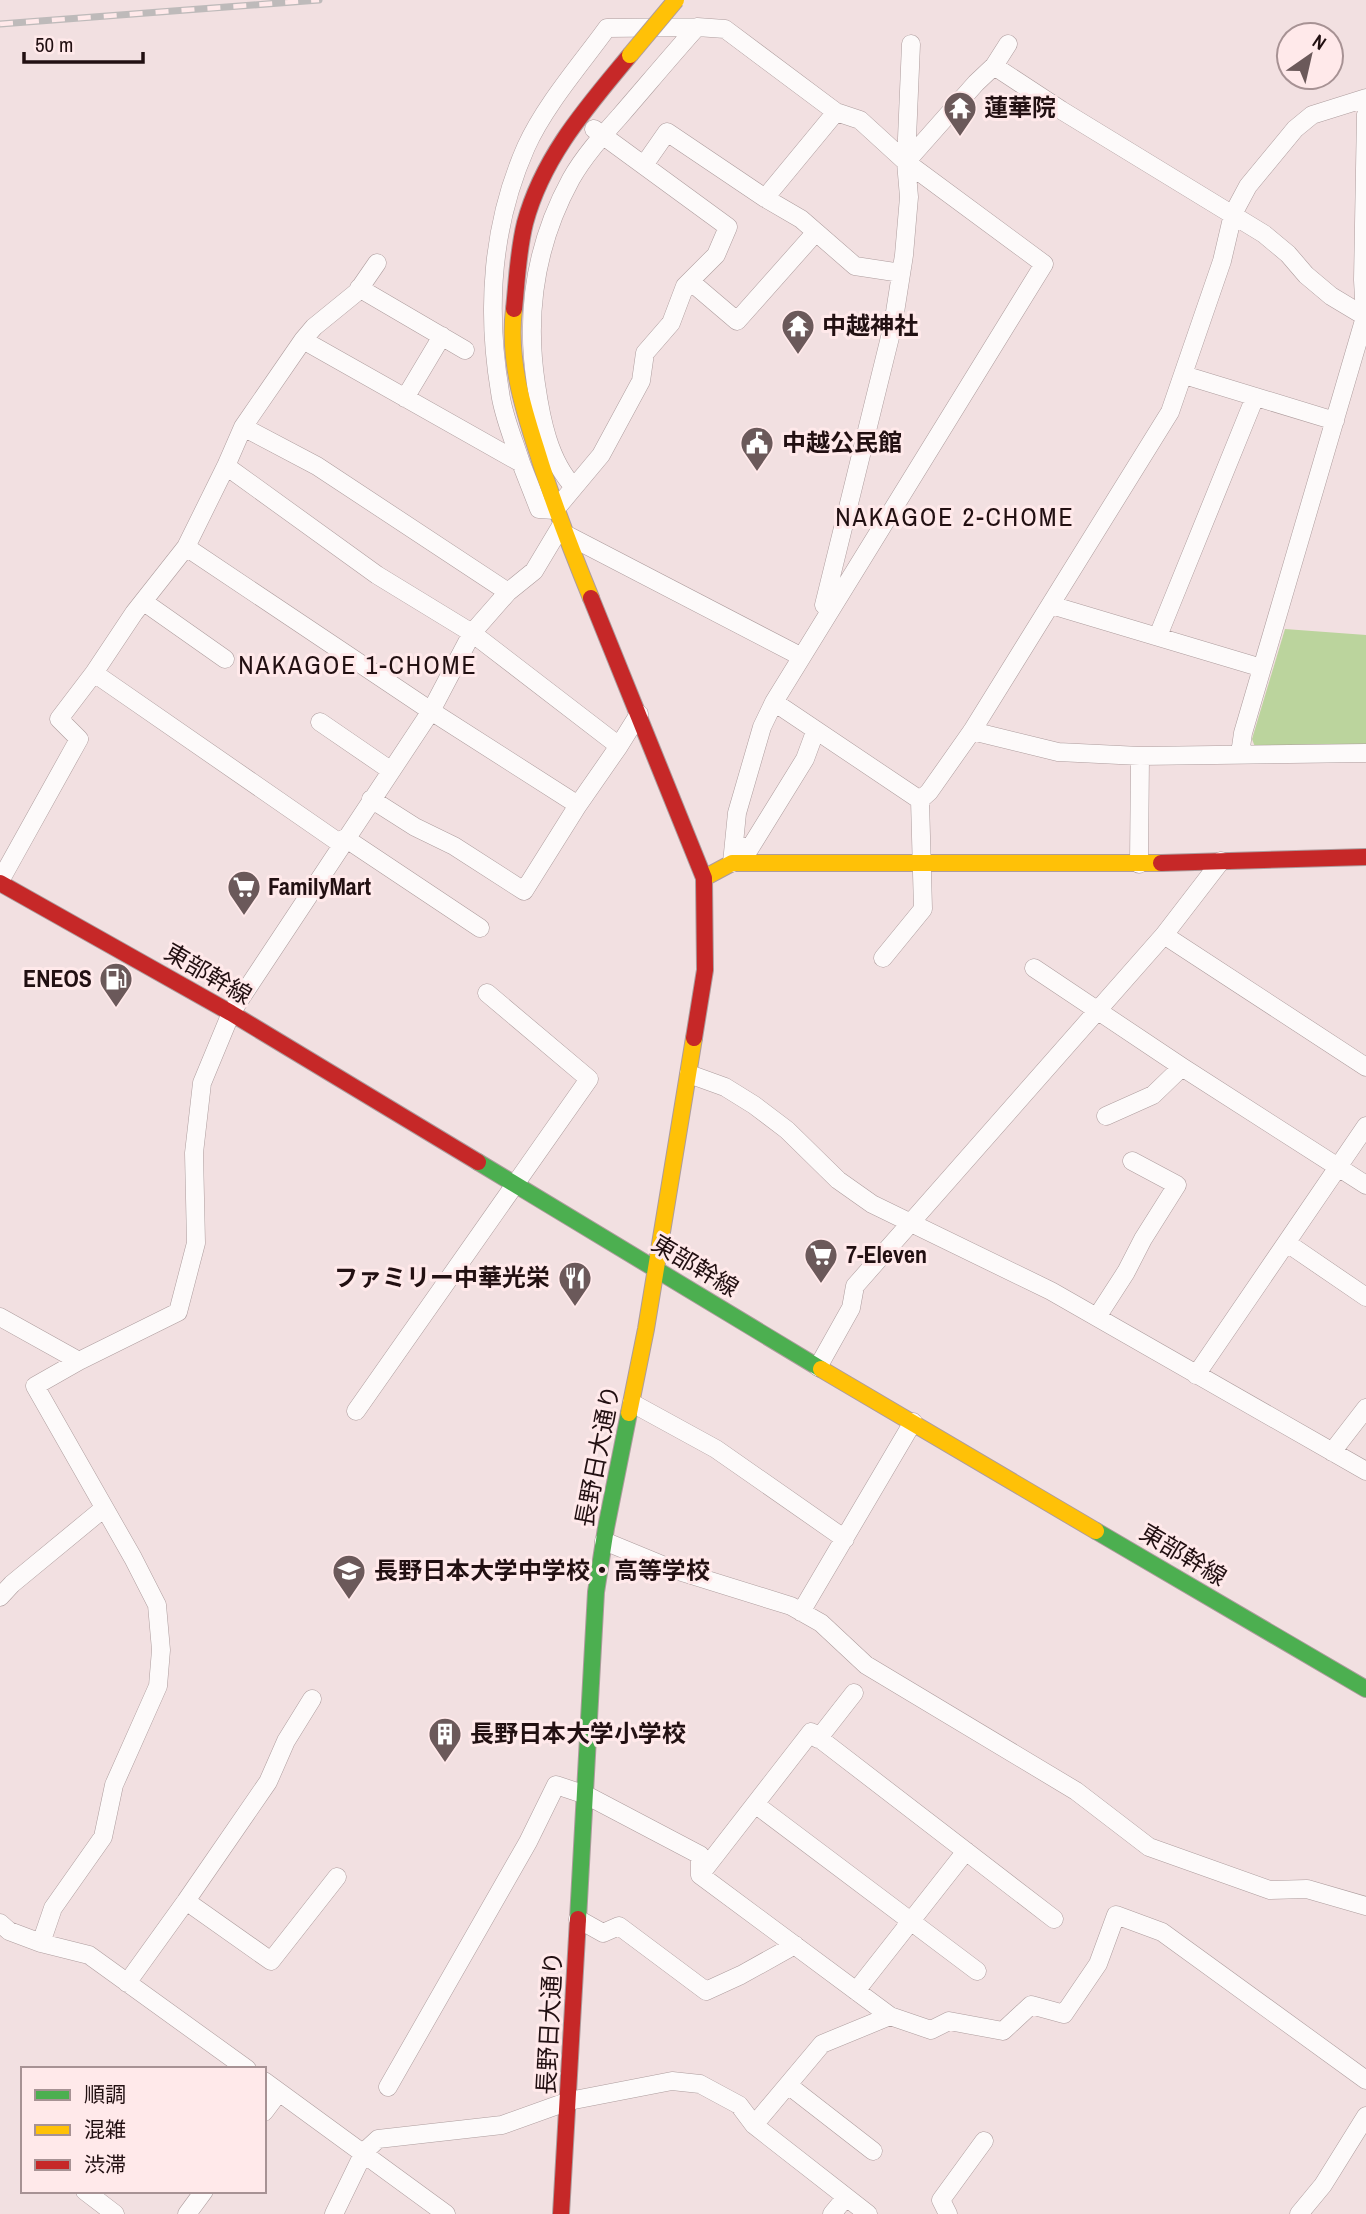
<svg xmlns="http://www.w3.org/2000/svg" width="1366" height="2214" font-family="'Archivo Narrow','Noto Sans JP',sans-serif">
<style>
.green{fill:#bbd49d}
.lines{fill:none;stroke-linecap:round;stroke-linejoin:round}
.street-casing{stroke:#ad9c9d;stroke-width:19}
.fast-casing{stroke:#ad9c9d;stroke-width:18}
.slow-casing{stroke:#ad9c9d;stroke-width:18}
.jam-casing{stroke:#ad9c9d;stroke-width:18}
.street{stroke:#fdfafa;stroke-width:18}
.fast{stroke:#4caf50;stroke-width:16}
.slow{stroke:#ffc107;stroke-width:16}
.jam{stroke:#c62828;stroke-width:16}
.rail-casing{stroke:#bebaba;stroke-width:7}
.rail{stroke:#ffe9ea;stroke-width:4.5;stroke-dasharray:13;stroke-linecap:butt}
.slow-bridge-casing{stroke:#ad9c9d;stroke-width:18;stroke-linecap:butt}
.slow-bridge{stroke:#ffc107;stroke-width:16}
.labels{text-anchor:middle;stroke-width:6;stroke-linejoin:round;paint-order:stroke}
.poi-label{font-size:24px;font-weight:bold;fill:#221012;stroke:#ffe9ea;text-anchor:start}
.street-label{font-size:24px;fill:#221012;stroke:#ffe9ea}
.neighbourhood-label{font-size:26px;letter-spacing:2px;fill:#221012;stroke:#ffe9ea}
</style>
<rect width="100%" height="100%" fill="#f2e0e1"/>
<!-- green -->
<path class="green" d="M 1285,629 L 1366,635 L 1366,744 L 1255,747 L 1252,739 Z"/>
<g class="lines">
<defs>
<path id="street" d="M 994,66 L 1061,110 L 1264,234 L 1288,254 L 1306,275 L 1331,296 L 1366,317
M 906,162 L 976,83 L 994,66 L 1008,44
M 644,165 L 667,132 L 765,198 L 801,219 L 855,266 L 901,273
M 690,281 L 737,321 L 816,232
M 359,288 L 465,350
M 303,340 L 521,463 L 539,509 L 555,510 L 601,455 L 641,381 L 645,353 L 671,323 L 685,286 L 716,255 L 728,227 L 594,129
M 1184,375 L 1335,421
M 405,398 L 442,336
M 243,427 L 317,466 L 508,592
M 521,463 C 514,440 503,416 500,392 C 486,309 492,224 526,147 C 545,105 581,64 607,28 L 697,27 L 725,29 L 836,112 L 765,198
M 226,466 L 243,427 L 303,340 L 314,327 L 357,292 L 377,263
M 574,487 C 549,461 541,419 536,384 C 525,312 536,243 571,179 C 584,156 603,135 620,116 C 646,86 671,56 697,27
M 565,534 L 800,656
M 186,547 L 431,711 L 578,805 L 619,746
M 144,602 L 225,659
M 824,605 L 893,325 L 904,255 L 909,197 L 906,162 L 911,44
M 1051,605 L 1262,668
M 1158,636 L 1255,397
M 94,673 L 341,844
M 774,702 L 920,800
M 320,722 L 390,770
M 972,731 L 1058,752 L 1140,756 L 1366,753
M 1240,754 L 1243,733 L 1365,317 L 1363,280 L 1366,114
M 371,799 L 415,827 L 454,846 L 524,891 L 578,805
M 345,838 L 480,928
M 734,845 L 750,848 L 805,759 L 815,732
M 732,863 L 737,813 L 762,727 L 774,702 L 1044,264 L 906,162 L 860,120 L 836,112
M 1139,864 L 1140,756
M 0,881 L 79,739 L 59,719 L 94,673 L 134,613 L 186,547 L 226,466 L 377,575 L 472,633 L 619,746 L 639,714
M 1164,935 L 1366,1067
M 883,958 L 923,909 L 920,800 L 929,792 L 972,731 L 1170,412 L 1222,261 L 1233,214 L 1248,186 L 1295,129 L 1312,115 L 1366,98
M 1034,968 L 1182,1067 L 1366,1185
M 689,1074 L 725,1087 L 754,1105 L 787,1130 L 838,1180 L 872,1204 L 1051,1291 L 1366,1471
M 1106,1116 L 1153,1095 L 1182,1067
M 1287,1243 L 1366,1297
M 0,1317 L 79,1361 L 35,1386 L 133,1558 L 157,1605 L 161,1650 L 158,1686 L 114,1785 L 103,1837 L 53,1908 L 41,1943
M 1097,1317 L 1126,1272 L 1143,1239 L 1177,1185 L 1132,1161
M 79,1361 L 178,1312 L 196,1243 L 194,1153 L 202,1083 L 231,1013 L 431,711 L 472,633 L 508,592 L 534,571 L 561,526
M 818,1367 L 851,1308 L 855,1286 L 1164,935 L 1221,861
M 1196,1375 L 1366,1126
M 632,1403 L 716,1449 L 845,1539
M 356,1411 L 589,1079 L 487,993
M 1332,1452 L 1366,1408
M 604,1541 L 672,1569 L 791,1606 L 821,1623 L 866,1665 L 1076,1791 L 1149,1847 L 1270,1890 L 1307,1889 L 1366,1906
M 0,1597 L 12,1584 L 103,1509
M 801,1612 L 913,1422
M 312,1699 L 286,1741 L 268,1782 L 186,1901 L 271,1961 L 337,1877
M 818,1739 L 854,1693
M 755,1804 L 977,1971
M 700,1875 L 811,1732 L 1054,1919
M 578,1919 L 603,1933 L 619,1926 L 706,1991 L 741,1975 L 795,1945
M 0,1923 L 9,1931 L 41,1943 L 89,1955 L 247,2069
M 127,1983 L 186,1901
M 856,1991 L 966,1851
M 890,2016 L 931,2030 L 949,2021 L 1003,2031 L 1031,2005 L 1064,2014 L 1098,1964 L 1116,1915 L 1162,1932 L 1366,2080
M 264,2081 L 446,2214
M 788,2085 L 873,2151
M 388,2087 L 528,1842 L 556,1785 L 586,1795 L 700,1855 L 700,1875 L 890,2016 L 822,2044 L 754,2125
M 264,2112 L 279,2092
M 85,2191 L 115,2214
M 187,2214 L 204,2191
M 334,2214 L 364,2152 L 378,2139 L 502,2125 L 569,2101 L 672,2081 L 700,2084 L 739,2105 L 754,2125 L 868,2214
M 832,2214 L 846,2197
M 948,2214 L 941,2200 L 984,2141
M 1299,2214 L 1323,2185 L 1366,2116"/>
<path id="fast" d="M 478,1162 L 821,1369
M 1096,1531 L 1366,1689
M 578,1919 L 596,1592 L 606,1528 L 629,1413"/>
<path id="slow" d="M 514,309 C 508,358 522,405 537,451 C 552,501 571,549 591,598
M 704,878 L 732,863 L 1161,863
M 821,1369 L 1096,1531
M 629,1413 L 646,1329 L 694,1038"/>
<path id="jam" d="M 514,309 C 517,280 518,251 525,223 C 543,156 587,107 630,55
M 591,598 L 704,878 L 705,970 L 694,1038
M 1161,863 L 1366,857
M 0,883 L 231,1013 L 478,1162
M 561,2214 L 578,1919"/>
</defs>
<!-- street casing -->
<use href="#street" class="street-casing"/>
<!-- fast casing -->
<use href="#fast" class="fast-casing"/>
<!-- slow casing -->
<use href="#slow" class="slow-casing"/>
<!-- jam casing -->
<use href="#jam" class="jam-casing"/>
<!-- street -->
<use href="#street" class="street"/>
<!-- fast -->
<use href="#fast" class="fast"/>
<!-- slow -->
<use href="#slow" class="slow"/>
<!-- jam -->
<use href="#jam" class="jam"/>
<defs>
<path id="rail" d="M 0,24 L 319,0"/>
</defs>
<!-- rail casing -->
<use href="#rail" class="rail-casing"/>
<!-- rail -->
<use href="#rail" class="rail"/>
<defs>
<path id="slow-bridge" d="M 630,55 L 676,0"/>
</defs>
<!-- slow-bridge casing -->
<use href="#slow-bridge" class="slow-bridge-casing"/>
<!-- slow-bridge -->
<use href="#slow-bridge" class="slow-bridge"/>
</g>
<!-- icons -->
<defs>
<symbol id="temple-pin" viewBox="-11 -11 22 30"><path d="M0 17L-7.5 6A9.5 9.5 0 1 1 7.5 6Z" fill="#6b595a" stroke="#ffe9ea"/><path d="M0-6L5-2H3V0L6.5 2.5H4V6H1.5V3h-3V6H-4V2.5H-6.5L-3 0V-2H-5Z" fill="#fff"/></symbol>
<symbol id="civic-pin" viewBox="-11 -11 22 30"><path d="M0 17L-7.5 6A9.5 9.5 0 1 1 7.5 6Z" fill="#6b595a" stroke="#ffe9ea"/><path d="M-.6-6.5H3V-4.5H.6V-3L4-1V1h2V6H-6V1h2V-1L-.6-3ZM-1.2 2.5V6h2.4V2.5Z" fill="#fff"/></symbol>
<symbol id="supermarket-pin" viewBox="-11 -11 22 30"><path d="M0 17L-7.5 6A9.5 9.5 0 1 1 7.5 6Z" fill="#6b595a" stroke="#ffe9ea"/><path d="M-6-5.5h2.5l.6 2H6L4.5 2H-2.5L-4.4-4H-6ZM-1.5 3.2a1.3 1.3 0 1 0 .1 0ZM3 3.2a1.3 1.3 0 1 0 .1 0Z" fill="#fff"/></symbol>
<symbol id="fuel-pin" viewBox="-11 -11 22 30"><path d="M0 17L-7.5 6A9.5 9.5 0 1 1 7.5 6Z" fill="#6b595a" stroke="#ffe9ea"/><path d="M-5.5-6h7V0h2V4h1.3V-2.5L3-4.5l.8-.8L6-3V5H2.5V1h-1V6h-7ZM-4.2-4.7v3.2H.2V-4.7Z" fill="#fff"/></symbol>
<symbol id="restaurant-pin" viewBox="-11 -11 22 30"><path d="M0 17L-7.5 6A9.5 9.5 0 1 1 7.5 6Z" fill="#6b595a" stroke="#ffe9ea"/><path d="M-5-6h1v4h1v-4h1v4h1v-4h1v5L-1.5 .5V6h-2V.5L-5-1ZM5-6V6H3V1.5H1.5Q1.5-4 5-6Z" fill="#fff"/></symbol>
<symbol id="school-pin" viewBox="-11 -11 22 30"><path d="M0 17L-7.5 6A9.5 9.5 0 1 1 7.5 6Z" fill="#6b595a" stroke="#ffe9ea"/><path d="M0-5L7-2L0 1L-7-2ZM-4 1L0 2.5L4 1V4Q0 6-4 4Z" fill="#fff"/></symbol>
<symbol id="building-pin" viewBox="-11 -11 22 30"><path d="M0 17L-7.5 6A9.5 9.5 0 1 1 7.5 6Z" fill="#6b595a" stroke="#ffe9ea"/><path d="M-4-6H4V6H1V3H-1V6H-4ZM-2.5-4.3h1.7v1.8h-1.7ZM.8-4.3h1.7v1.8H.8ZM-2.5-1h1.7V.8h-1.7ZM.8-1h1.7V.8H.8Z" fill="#fff"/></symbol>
</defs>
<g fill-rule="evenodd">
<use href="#temple-pin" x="941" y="89" width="38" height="52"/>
<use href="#temple-pin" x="779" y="307" width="38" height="52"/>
<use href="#civic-pin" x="738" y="424" width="38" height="52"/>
<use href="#supermarket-pin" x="225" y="868" width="38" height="52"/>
<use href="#fuel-pin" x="97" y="960" width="38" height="52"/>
<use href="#supermarket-pin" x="802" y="1236" width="38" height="52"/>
<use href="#restaurant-pin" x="556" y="1259" width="38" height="52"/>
<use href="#school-pin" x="330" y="1552" width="38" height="52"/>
<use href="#building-pin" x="426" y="1715" width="38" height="52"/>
</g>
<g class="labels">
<!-- poi labels -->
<g class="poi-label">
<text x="984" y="116">蓮華院</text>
<text x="822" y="334">中越神社</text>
<text x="782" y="451">中越公民館</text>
<text x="268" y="895">FamilyMart</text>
<text x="92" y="987" text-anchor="end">ENEOS</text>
<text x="846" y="1263">7-Eleven</text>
<text x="550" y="1286" text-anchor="end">ファミリー中華光栄</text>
<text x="374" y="1579">長野日本大学中学校・高等学校</text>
<text x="470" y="1742">長野日本大学小学校</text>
</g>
<!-- street labels -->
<g class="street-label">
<text transform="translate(208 974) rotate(30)" y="8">東部幹線</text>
<text transform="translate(695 1266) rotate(31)" y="8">東部幹線</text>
<text transform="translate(598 1456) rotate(-79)" y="8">長野日大通り</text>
<text transform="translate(1183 1555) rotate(31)" y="8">東部幹線</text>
<text transform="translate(550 2023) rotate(-87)" y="8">長野日大通り</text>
</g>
<!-- neighbourhood labels -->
<g class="neighbourhood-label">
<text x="955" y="526">NAKAGOE 2-CHOME</text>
<text x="358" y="674">NAKAGOE 1-CHOME</text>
</g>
</g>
<!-- legend -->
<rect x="21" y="2067" width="245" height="126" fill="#ffe9ea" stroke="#a79294" stroke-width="2"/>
<rect x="35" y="2090" width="35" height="10" fill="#4caf50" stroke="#a79294" stroke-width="2"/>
<text x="84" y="2102" font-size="21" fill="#221012">順調</text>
<rect x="35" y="2125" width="35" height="10" fill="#ffc107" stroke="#a79294" stroke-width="2"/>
<text x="84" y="2137" font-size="21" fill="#221012">混雑</text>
<rect x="35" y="2160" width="35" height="10" fill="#c62828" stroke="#a79294" stroke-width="2"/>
<text x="84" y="2172" font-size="21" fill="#221012">渋滞</text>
<!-- north arrow -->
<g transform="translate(1310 56) rotate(34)"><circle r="33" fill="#ffe9ea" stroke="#a79294" stroke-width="2"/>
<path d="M0-5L12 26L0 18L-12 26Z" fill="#6b595a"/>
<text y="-10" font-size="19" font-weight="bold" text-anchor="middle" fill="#221012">N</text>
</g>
<!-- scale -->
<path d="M24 52v10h119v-10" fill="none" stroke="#221012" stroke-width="3.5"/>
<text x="35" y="52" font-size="21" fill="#221012" stroke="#ffe9ea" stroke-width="5" paint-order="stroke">50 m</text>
</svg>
